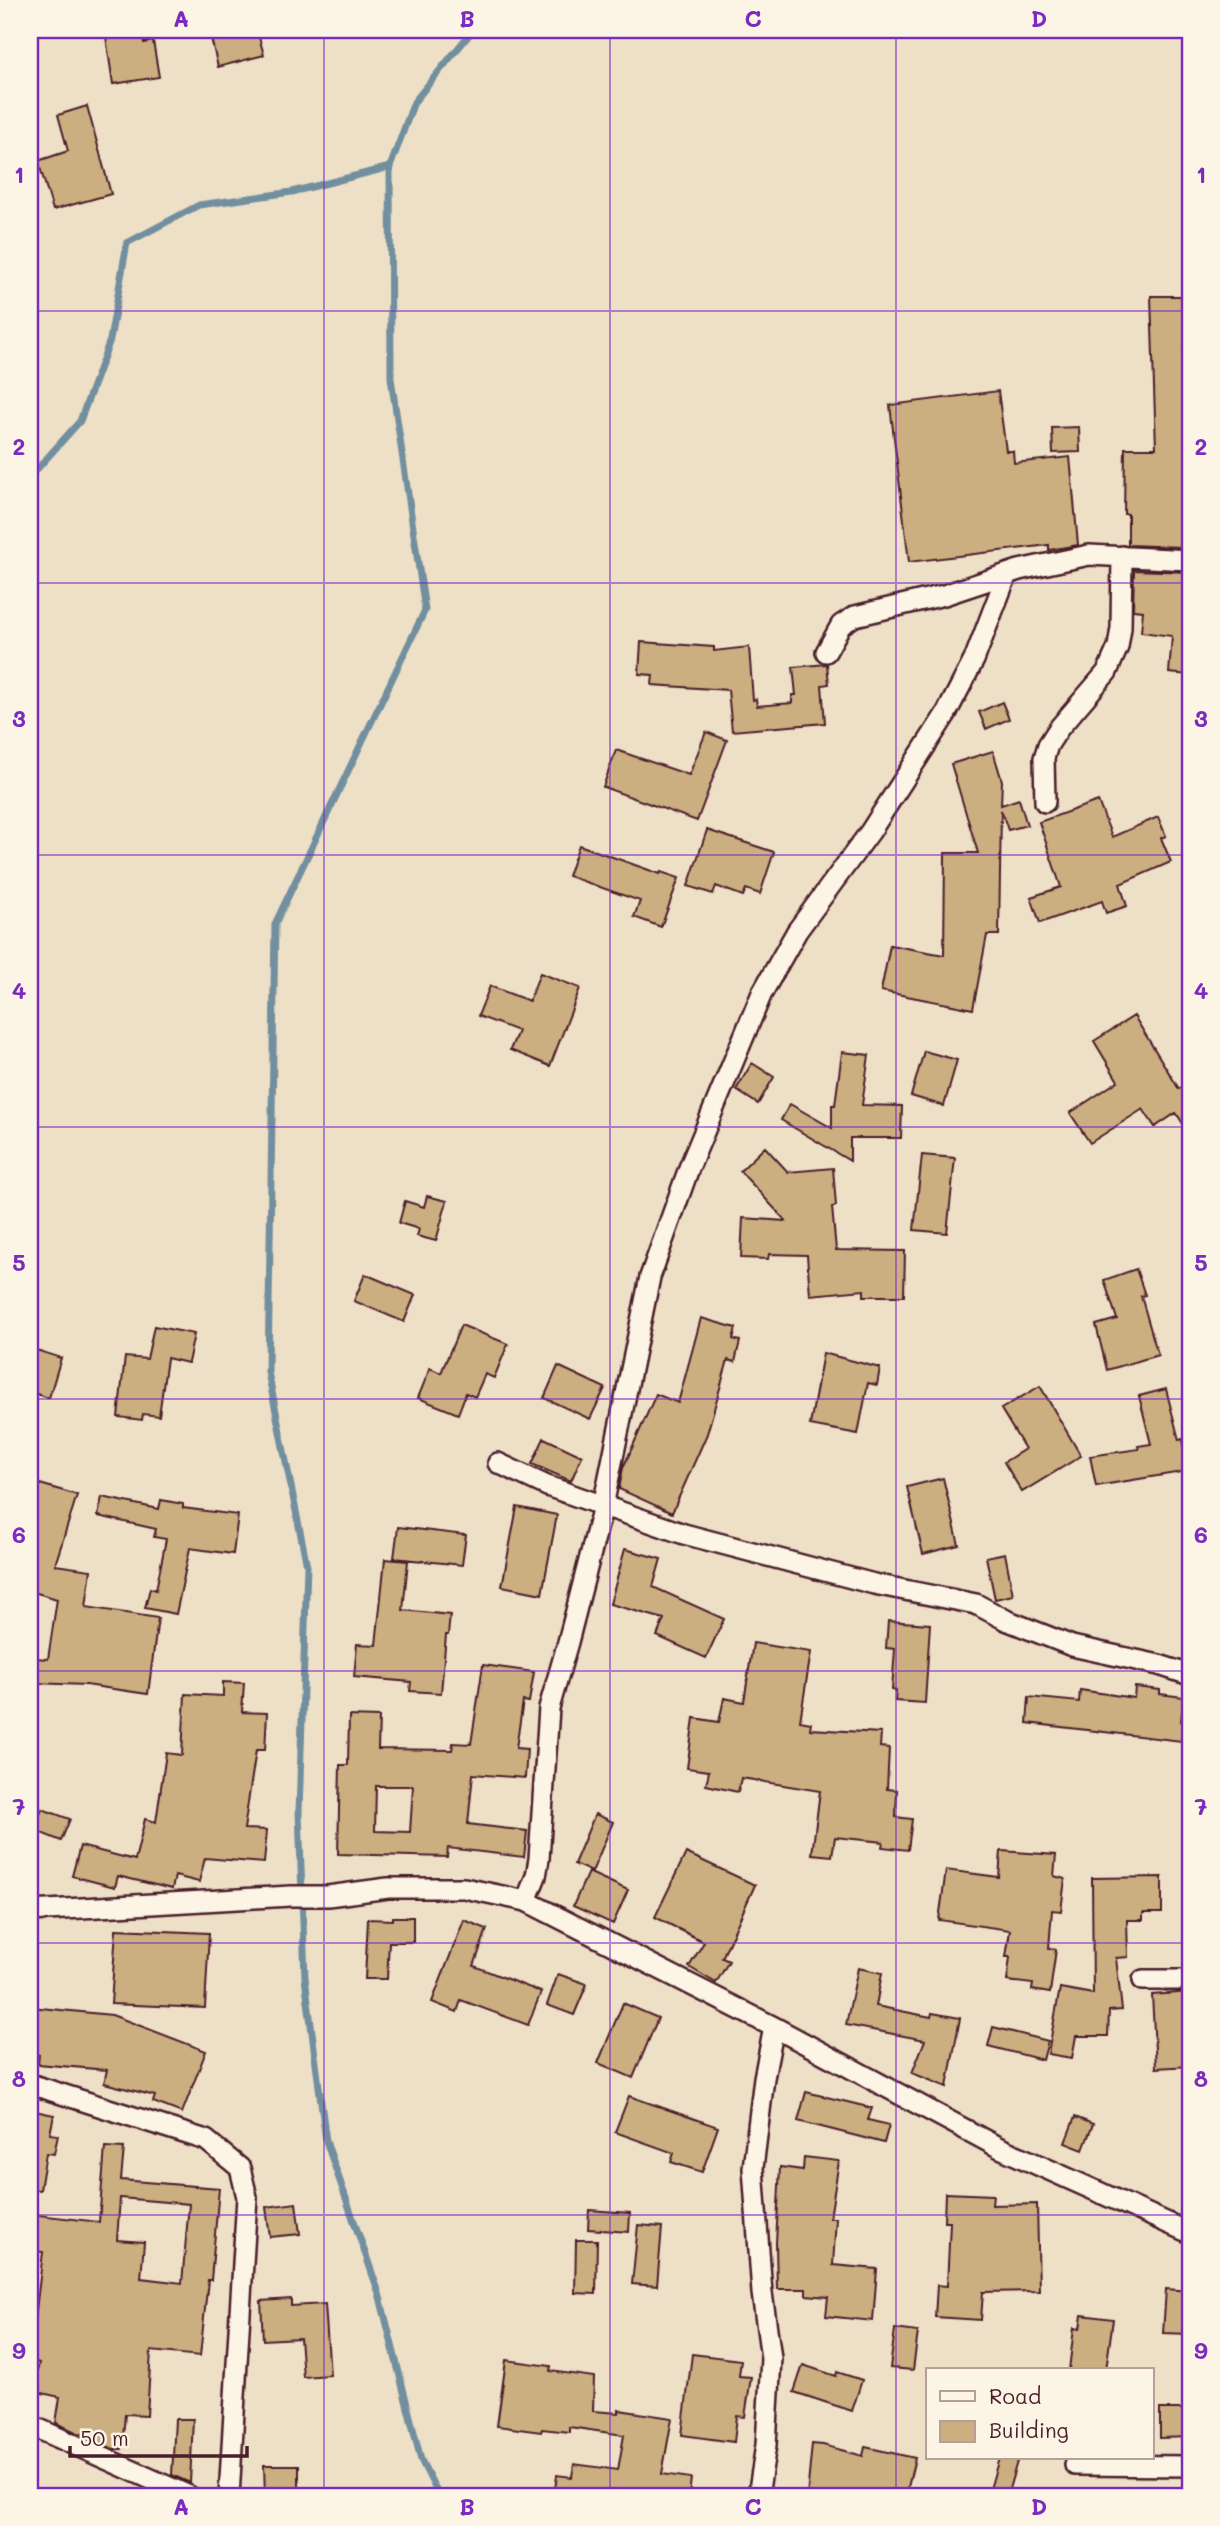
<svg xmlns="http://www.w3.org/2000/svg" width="1220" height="2526" font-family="Mali,sans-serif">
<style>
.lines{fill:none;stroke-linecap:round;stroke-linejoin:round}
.stream{stroke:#728f9f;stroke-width:7}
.building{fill:#ccaf81;stroke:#4a1f2b;stroke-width:2;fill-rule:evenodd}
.street-casing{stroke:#4a1f2b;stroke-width:24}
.street{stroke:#fcf5e5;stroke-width:19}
.grid{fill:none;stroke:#7b2cbf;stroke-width:2;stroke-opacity:0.55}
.neatline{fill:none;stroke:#7b2cbf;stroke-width:2.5}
.grid-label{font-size:23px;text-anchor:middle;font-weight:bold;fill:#7b2cbf}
</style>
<rect width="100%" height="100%" fill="#eee0c7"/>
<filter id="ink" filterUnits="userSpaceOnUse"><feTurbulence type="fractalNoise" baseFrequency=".0143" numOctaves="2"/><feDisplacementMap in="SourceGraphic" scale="14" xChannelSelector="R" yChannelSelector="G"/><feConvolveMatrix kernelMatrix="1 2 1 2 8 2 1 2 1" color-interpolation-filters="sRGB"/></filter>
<g filter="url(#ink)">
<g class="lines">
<!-- stream -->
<path class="stream" d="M 390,167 L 391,378 L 425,610 L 275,924 L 268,1372 L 307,1566 L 299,1812 L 305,1978 L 326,2141 L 379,2293 L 421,2460 L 439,2496
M 30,477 L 80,421 L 110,340 L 127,243 L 199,205 L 292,192 L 390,167 L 414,102 L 473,30"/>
</g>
<!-- building -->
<path class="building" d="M 105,30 L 143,30 L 144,43 L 153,41 L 159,77 L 113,84 Z
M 209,30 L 257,30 L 264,55 L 218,67 Z
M 87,106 L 111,194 L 53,210 L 38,161 L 68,151 L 58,115 Z
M 1151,296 L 1186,296 L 1187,352 L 1183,352 L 1184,414 L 1189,413 L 1190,441 L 1190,528 L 1181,528 L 1181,547 L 1128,545 L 1128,514 L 1124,514 L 1125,448 L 1156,448 Z
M 998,391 L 1006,451 L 1013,451 L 1014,463 L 1070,457 L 1078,545 L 1049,550 L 1049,545 L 909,562 L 890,405 Z
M 1079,427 L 1080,452 L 1053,453 L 1052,428 Z
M 1134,570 L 1190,572 L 1190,675 L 1169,673 L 1172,636 L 1141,632 L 1143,611 L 1133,610 Z
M 641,642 L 714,647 L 714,651 L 749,647 L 753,700 L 756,699 L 757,706 L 792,703 L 792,695 L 796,695 L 793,667 L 827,664 L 829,684 L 822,685 L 825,723 L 732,731 L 728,690 L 652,685 L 653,675 L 639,674 Z
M 1002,702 L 1009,719 L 986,729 L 979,712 Z
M 706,732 L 727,740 L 697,821 L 603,787 L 616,750 L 689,775 Z
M 993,751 L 1002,781 L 1001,805 L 1019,799 L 1027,825 L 1008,830 L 1001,810 L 999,935 L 987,935 L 973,1009 L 881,991 L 890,945 L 944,955 L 945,853 L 978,853 L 951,764 Z
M 1098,801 L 1112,837 L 1158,817 L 1166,836 L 1161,838 L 1171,862 L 1120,884 L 1127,906 L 1106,913 L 1102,901 L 1040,923 L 1031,897 L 1061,887 L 1039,822 Z
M 707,830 L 774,852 L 760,894 L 746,889 L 743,896 L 716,886 L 713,894 L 688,886 Z
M 579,845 L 660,874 L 661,872 L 679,878 L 661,927 L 634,917 L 640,901 L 568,876 Z
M 540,973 L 580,988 L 550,1066 L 510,1050 L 518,1031 L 478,1016 L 490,986 L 529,1001 Z
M 1134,1016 L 1179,1089 L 1183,1086 L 1190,1097 L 1190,1134 L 1176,1113 L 1155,1127 L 1143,1109 L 1090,1143 L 1070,1113 L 1118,1081 L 1094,1041 Z
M 924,1051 L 957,1060 L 944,1106 L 911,1096 Z
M 842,1052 L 869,1055 L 862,1105 L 902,1106 L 901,1138 L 850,1138 L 850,1161 L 781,1120 L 790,1104 L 832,1128 L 832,1105 L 835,1105 Z
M 752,1063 L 774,1077 L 758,1104 L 736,1090 Z
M 765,1147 L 788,1172 L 833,1168 L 836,1206 L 832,1207 L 836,1250 L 905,1251 L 904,1296 L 864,1296 L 864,1290 L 810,1295 L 807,1255 L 769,1254 L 768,1259 L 741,1258 L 743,1218 L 786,1221 L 740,1171 Z
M 922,1155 L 955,1158 L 947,1233 L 914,1230 Z
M 427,1196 L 447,1201 L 436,1241 L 417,1236 L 419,1229 L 399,1223 L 405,1201 L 424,1207 Z
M 1136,1269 L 1145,1295 L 1141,1296 L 1158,1355 L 1107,1370 L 1096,1325 L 1117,1319 L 1104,1280 Z
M 365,1274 L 415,1295 L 404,1322 L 354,1301 Z
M 701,1318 L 736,1328 L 733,1339 L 740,1341 L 735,1362 L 728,1360 L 707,1434 L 672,1513 L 619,1489 L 623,1468 L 656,1394 L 678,1403 Z
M 461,1325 L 508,1344 L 494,1378 L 485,1374 L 475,1397 L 466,1393 L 458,1414 L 418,1398 L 430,1368 L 441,1373 Z
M 154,1326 L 194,1334 L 188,1363 L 167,1358 L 159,1416 L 143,1414 L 142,1420 L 118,1417 L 125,1357 L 147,1359 Z
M 30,1348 L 61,1358 L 49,1398 L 30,1392 Z
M 823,1353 L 880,1368 L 877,1385 L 868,1383 L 858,1434 L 810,1425 Z
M 558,1366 L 605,1388 L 590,1419 L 544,1398 Z
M 1040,1386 L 1081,1456 L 1022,1492 L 1004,1462 L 1025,1449 L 1001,1409 Z
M 1166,1389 L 1179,1440 L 1183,1439 L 1188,1471 L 1096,1486 L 1090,1456 L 1139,1449 L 1138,1446 L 1151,1444 L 1139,1396 Z
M 544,1438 L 582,1456 L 571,1481 L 532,1464 Z
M 943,1478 L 959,1545 L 923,1554 L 907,1487 Z
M 40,1484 L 77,1495 L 55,1565 L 91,1570 L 86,1607 L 158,1618 L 148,1694 L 86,1685 L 34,1683 L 35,1658 L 48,1659 L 57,1599 L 30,1591 L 30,1495 L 36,1497 Z
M 102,1497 L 159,1509 L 161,1500 L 183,1504 L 183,1508 L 238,1515 L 233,1554 L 190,1548 L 176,1614 L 145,1608 L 150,1588 L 156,1590 L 166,1539 L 154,1537 L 156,1529 L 98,1516 Z
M 517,1507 L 557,1515 L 542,1594 L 502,1586 Z
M 398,1527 L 466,1535 L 462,1565 L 394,1558 Z
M 625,1549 L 661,1559 L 653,1587 L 724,1619 L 706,1658 L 657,1636 L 664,1619 L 610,1604 Z
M 1005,1553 L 1013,1595 L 995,1599 L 986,1557 Z
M 385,1559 L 408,1561 L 403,1610 L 450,1615 L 448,1635 L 446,1635 L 441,1693 L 410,1691 L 411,1682 L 354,1677 L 357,1644 L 376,1645 Z
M 888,1621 L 930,1624 L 925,1703 L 895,1701 L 896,1691 L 892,1690 L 895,1649 L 886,1648 Z
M 753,1643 L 811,1652 L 800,1721 L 811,1723 L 810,1729 L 881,1733 L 880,1747 L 889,1748 L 887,1789 L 897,1790 L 896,1817 L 912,1819 L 908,1850 L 882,1847 L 883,1842 L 835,1837 L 832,1856 L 812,1854 L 820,1791 L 741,1778 L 738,1792 L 706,1785 L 709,1771 L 687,1768 L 694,1718 L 719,1722 L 724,1698 L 744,1702 Z
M 483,1665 L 534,1672 L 529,1702 L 523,1701 L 516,1748 L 527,1749 L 525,1778 L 473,1774 L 468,1824 L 527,1831 L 524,1857 L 448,1848 L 447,1857 L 338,1854 L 340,1765 L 348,1765 L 349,1716 L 379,1717 L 378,1749 L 452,1750 L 453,1743 L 471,1744 ZM 376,1786 L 413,1786 L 410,1832 L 375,1831 Z
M 223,1682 L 244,1683 L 242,1712 L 267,1713 L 265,1750 L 256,1750 L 244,1829 L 267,1830 L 264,1863 L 205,1858 L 199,1882 L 175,1876 L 172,1889 L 118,1876 L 115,1887 L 72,1876 L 80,1846 L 135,1860 L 145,1819 L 156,1822 L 166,1753 L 182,1755 L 185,1694 L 223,1696 Z
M 1135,1687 L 1160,1690 L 1160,1694 L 1184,1697 L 1181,1721 L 1190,1722 L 1190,1742 L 1027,1723 L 1029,1697 L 1079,1702 L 1080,1690 L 1134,1698 Z
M 42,1809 L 70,1819 L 61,1841 L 34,1830 Z
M 595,1814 L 613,1822 L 592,1872 L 574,1864 Z
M 1001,1851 L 1056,1855 L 1054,1876 L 1065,1879 L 1061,1911 L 1052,1910 L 1049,1948 L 1056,1949 L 1050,1993 L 1032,1990 L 1033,1984 L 1007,1981 L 1010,1957 L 1006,1957 L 1010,1930 L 939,1920 L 946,1870 L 999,1877 Z
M 686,1853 L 755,1885 L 722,1958 L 729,1961 L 716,1983 L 689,1967 L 704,1942 L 655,1917 Z
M 588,1872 L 628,1890 L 613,1924 L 573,1906 Z
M 1162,1877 L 1162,1913 L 1143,1913 L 1143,1920 L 1127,1920 L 1128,1957 L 1116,1958 L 1122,2010 L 1109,2011 L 1108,2036 L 1076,2036 L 1072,2058 L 1048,2054 L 1060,1988 L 1093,1994 L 1092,1878 Z
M 393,1917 L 413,1917 L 413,1942 L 389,1942 L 387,1979 L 365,1979 L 368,1919 L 393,1920 Z
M 464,1920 L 487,1929 L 474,1966 L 541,1992 L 528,2025 L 461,2000 L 457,2012 L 432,2002 Z
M 116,1929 L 209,1933 L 205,2008 L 111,2004 Z
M 858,1968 L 882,1973 L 876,2006 L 931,2017 L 932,2013 L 960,2018 L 947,2087 L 912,2073 L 925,2040 L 846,2025 Z
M 558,1974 L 587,1984 L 574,2015 L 547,2005 Z
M 1190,1992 L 1190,2066 L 1156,2068 L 1152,1995 Z
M 623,2003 L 658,2018 L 633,2078 L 598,2063 Z
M 30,2007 L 112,2015 L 206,2051 L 182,2113 L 153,2102 L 155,2096 L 104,2083 L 107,2070 L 38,2064 L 39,2055 L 30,2054 Z
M 993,2027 L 1048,2041 L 1043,2060 L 988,2046 Z
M 806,2092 L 872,2108 L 868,2120 L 889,2125 L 884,2143 L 798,2121 Z
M 629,2096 L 718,2127 L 702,2172 L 671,2162 L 674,2153 L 615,2132 Z
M 30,2110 L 54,2115 L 50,2134 L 58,2135 L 54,2154 L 46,2153 L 40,2190 L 30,2189 Z
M 1075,2117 L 1093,2124 L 1083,2150 L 1065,2143 Z
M 105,2147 L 124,2148 L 121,2180 L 219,2188 L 211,2280 L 208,2280 L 200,2356 L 151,2351 L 147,2415 L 125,2414 L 122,2449 L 113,2449 L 96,2441 L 97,2436 L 78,2433 L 56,2423 L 60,2397 L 33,2391 L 39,2363 L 30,2360 L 30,2325 L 34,2327 L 43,2252 L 30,2250 L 30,2214 L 99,2222 ZM 120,2198 L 189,2204 L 182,2283 L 141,2278 L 144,2242 L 117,2240 Z
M 804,2157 L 839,2161 L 830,2218 L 836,2218 L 833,2265 L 877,2269 L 873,2321 L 826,2316 L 828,2297 L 806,2295 L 806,2289 L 777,2289 L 776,2243 L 780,2167 L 803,2170 Z
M 945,2193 L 993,2195 L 992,2205 L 1037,2204 L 1039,2291 L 983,2292 L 981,2320 L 935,2317 L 937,2285 L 947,2286 L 950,2222 L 944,2222 Z
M 296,2203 L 300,2234 L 270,2237 L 266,2207 Z
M 589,2210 L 630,2213 L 629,2232 L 588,2229 Z
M 638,2225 L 662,2227 L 657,2286 L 632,2284 Z
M 576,2240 L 597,2240 L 596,2294 L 575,2293 Z
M 1166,2289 L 1190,2291 L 1190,2334 L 1163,2333 Z
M 291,2299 L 291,2306 L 325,2304 L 330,2375 L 303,2377 L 300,2338 L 263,2340 L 261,2301 Z
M 1082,2315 L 1113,2319 L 1106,2370 L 1069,2370 L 1074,2328 L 1080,2329 Z
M 895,2329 L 918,2332 L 913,2370 L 890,2368 Z
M 692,2354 L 741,2360 L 739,2376 L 751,2377 L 745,2417 L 737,2416 L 734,2442 L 682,2435 Z
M 506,2360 L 551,2366 L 550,2371 L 594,2377 L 593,2411 L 619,2413 L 619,2410 L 672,2418 L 662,2474 L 691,2478 L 689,2496 L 554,2496 L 557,2475 L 572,2477 L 574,2464 L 618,2470 L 624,2435 L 569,2427 L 569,2432 L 542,2429 L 541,2432 L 497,2426 Z
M 803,2365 L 836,2376 L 837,2372 L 862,2380 L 852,2411 L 794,2392 Z
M 1160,2409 L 1190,2409 L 1190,2437 L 1160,2438 Z
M 175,2419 L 193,2419 L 190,2483 L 172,2475 Z
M 812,2444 L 823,2445 L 863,2456 L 865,2447 L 915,2458 L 906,2496 L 807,2496 Z
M 999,2458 L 1018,2458 L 1007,2496 L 988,2496 Z
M 264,2465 L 299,2465 L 299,2496 L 265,2496 Z"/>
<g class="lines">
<defs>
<path id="street" d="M 826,652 L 841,625 L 855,616 L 944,595 L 1019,570 L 1089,555 L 1190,560
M 1045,802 L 1044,758 L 1048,745 L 1059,728 L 1107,672 L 1118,647 L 1121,628 L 1122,556
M 498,1463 L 547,1486 L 684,1534 L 874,1584 L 976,1604 L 1006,1620 L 1072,1646 L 1159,1665 L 1190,1675
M 526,1901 L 536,1876 L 539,1859 L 549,1708 L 568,1642 L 603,1506 L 650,1277 L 689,1168 L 762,993 L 797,931 L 870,832 L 946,714 L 974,660 L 1007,574
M 30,1911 L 291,1896 L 328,1896 L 388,1888 L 464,1888 L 526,1901 L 774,2027 L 998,2147 L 1190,2233
M 1143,1980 L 1190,1980
M 30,2084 L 206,2140 L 240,2168 L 247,2197 L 229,2496
M 30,2425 L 189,2496
M 1075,2465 L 1190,2466
M 758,2496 L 766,2445 L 771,2358 L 762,2293 L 753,2168 L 764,2078 L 774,2027"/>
</defs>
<!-- street casing -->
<use href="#street" class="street-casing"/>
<!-- street -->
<use href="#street" class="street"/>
</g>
</g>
<!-- grid -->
<path class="grid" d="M 324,30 L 324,2496M 610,30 L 610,2496M 896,30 L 896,2496M 30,311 L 1190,311M 30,583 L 1190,583M 30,855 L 1190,855M 30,1127 L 1190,1127M 30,1399 L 1190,1399M 30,1671 L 1190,1671M 30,1943 L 1190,1943M 30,2215 L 1190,2215"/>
<!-- margin -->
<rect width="1220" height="2526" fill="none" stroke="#fcf5e5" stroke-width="77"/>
<!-- legend -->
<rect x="926" y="2368" width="228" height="91" fill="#fcf5e5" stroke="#b59f9b" stroke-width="2"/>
<rect x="940" y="2391" width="35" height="10" fill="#fcf5e5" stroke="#b59f9b" stroke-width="2"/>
<text x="989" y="2404" font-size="21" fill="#4a1f2b">Road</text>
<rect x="940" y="2421" width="35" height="21" fill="#ccaf81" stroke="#b59f9b" stroke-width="2"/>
<text x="989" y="2438" font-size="21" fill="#4a1f2b">Building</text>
<!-- scale -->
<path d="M70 2446v10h177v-10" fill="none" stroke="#4a1f2b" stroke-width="3.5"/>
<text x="80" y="2446" font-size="21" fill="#4a1f2b" stroke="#fcf5e5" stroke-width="5" paint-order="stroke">50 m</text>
<rect x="38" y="38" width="1144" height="2450" class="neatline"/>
<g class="grid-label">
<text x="181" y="27">A</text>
<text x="467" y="27">B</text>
<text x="753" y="27">C</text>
<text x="1039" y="27">D</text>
<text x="19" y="183">1</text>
<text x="1201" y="183">1</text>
<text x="19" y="455">2</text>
<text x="1201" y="455">2</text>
<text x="19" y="727">3</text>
<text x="1201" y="727">3</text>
<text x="19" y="999">4</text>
<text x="1201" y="999">4</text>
<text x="19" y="1271">5</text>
<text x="1201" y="1271">5</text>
<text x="19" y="1543">6</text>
<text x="1201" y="1543">6</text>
<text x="19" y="1815">7</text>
<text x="1201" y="1815">7</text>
<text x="19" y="2087">8</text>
<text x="1201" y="2087">8</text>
<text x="19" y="2359">9</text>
<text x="1201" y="2359">9</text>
<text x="181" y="2515">A</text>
<text x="467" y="2515">B</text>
<text x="753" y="2515">C</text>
<text x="1039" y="2515">D</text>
</g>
</svg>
